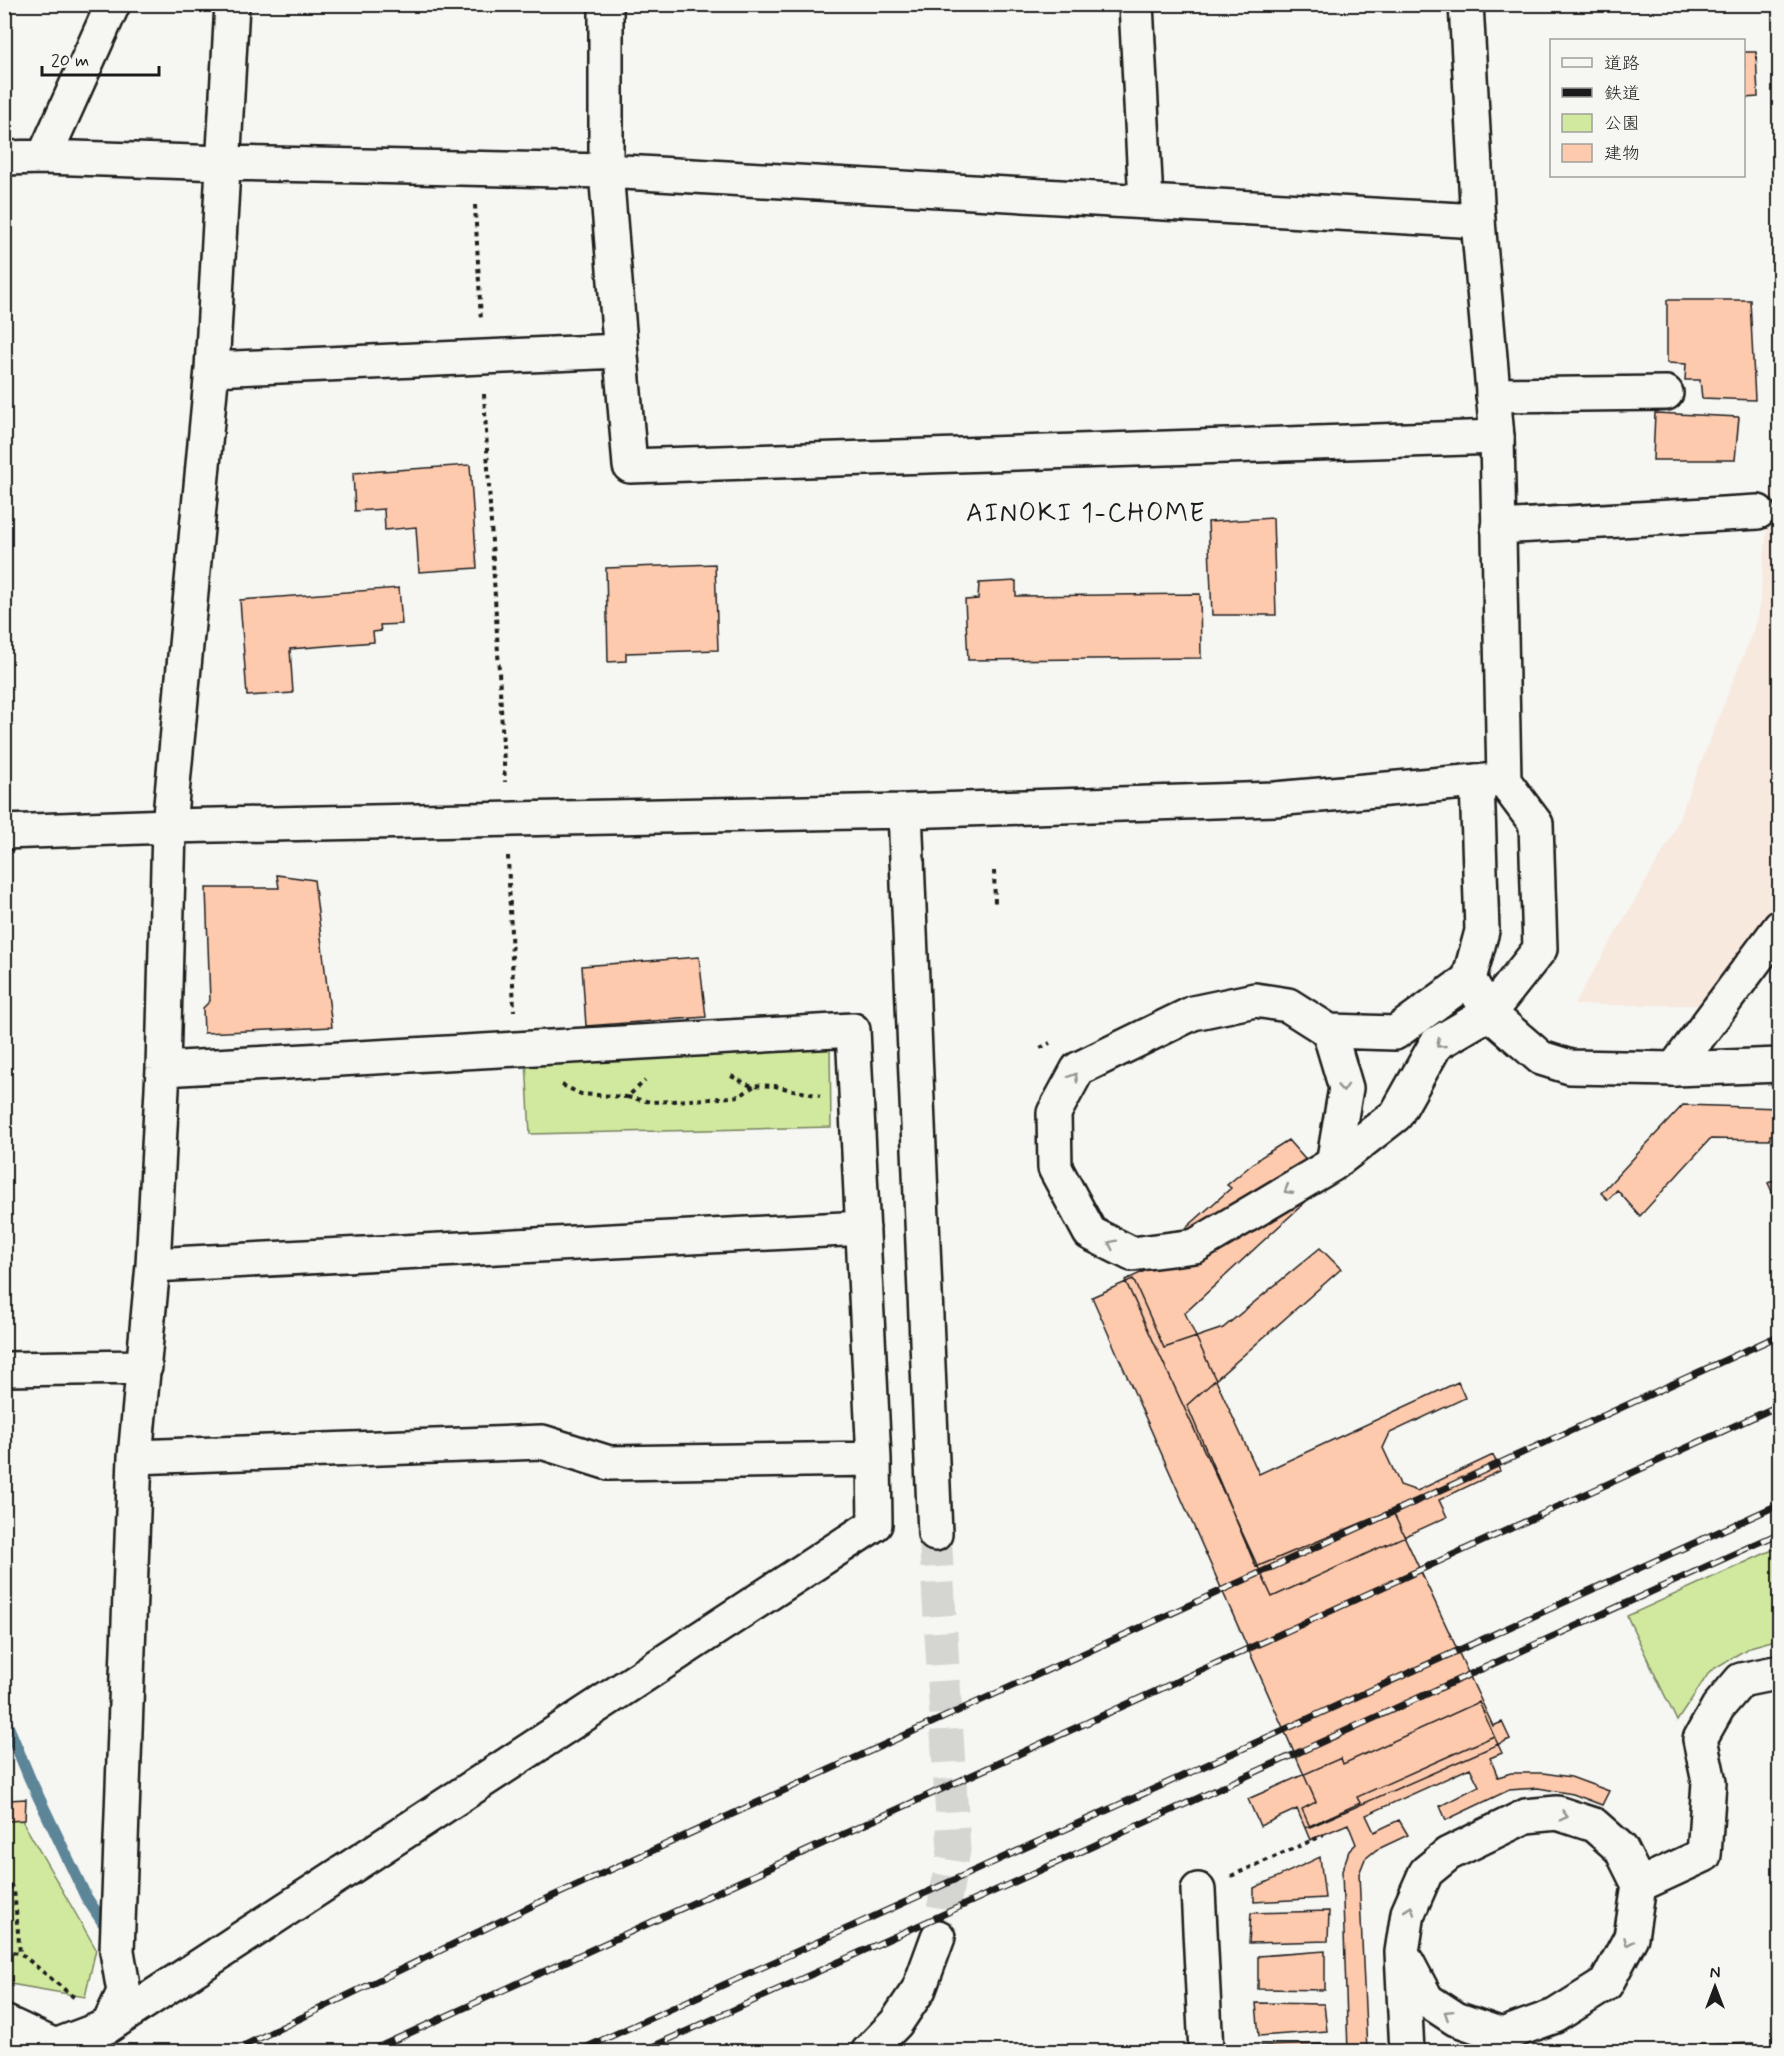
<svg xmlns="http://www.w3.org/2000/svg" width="1784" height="2056" font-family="Mynerve,'Klee One',sans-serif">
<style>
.built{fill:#f8e9de}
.green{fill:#d1e99f;stroke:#76825e;stroke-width:1.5}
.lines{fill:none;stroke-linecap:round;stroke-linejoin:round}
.stream{stroke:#5d8598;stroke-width:12}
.building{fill:#fecaae;stroke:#1c1c1c;stroke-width:1.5}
.secondary-tunnel{stroke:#d5d5d2;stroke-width:33;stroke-dasharray:33 16;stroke-linecap:butt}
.street-casing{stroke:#1c1c1c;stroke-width:38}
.secondary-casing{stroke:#1c1c1c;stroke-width:38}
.path{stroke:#1c1c1c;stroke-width:4;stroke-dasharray:4.5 4.5;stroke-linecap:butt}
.street{stroke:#f6f6f2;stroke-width:33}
.secondary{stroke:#f6f6f2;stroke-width:33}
.rail-casing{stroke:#1c1c1c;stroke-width:7}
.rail{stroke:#f6f6f2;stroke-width:4.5;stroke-dasharray:14;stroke-linecap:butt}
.oneway{stroke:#949492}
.labels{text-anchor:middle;stroke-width:6;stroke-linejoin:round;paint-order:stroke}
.neighbourhood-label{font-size:26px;letter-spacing:1.5px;fill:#1c1c1c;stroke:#f6f6f2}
</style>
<rect width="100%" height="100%" fill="#f6f6f2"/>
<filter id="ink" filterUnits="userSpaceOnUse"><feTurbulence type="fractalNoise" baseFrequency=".0167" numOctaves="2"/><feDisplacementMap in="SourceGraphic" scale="12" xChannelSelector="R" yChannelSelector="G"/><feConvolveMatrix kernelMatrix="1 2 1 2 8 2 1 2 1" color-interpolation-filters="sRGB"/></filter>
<g filter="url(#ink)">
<!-- built -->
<path class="built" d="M 1779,410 L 1779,898 L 1699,1005 L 1574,1005 L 1671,838 L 1758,618 Z"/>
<!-- green -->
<path class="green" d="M 830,1046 L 831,1127 L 530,1134 L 526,1061 Z
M 1779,1547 L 1779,1639 L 1750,1647 L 1710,1671 L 1677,1721 L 1627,1616 Z
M 4,1810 L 16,1810 L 96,1949 L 85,1997 L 5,1983 Z"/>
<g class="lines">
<!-- stream -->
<path class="stream" d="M 1780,450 L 1778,470 L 1780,473
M 4,1717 L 30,1779 L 86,1897 L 104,1924"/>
</g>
<!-- building -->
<path class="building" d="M 1744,52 L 1756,52 L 1758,97 L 1744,98 Z
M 1667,300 L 1750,300 L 1755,400 L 1702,398 L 1700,380 L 1685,380 L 1686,364 L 1667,363 Z
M 1655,413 L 1739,417 L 1735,460 L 1653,460 Z
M 470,465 L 477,568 L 419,572 L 416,527 L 385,530 L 384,509 L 355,511 L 353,473 Z
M 1273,518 L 1276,615 L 1212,615 L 1208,522 Z
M 715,564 L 718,650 L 626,653 L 626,661 L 608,662 L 606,568 Z
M 1016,581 L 1016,596 L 1200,594 L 1201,658 L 968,660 L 965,600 L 978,599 L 979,583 Z
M 399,588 L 402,624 L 380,625 L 381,631 L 373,632 L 374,642 L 290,649 L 293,693 L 247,696 L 240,600 Z
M 277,875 L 314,880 L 332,1027 L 204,1033 L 203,1008 L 210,1001 L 206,888 L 279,888 Z
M 699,957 L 706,1017 L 586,1026 L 582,966 Z
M 1683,1105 L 1780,1108 L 1780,1135 L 1770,1135 L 1770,1140 L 1710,1139 L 1640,1216 L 1617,1190 L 1608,1200 L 1601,1193 Z
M 1288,1140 L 1326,1183 L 1185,1313 L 1259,1474 L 1458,1382 L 1465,1398 L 1390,1433 L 1383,1448 L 1399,1482 L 1400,1485 L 1417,1491 L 1493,1455 L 1500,1471 L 1439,1500 L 1447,1517 L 1272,1597 L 1125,1280 L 1167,1261 L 1159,1252 L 1231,1188 L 1227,1185 L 1261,1157 Z
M 1780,1178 L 1780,1209 L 1768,1183 Z
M 1320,1248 L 1341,1269 L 1187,1405 L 1256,1567 L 1392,1510 L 1493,1726 L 1502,1722 L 1510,1739 L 1310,1827 L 1302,1809 L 1316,1802 L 1092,1297 L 1133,1279 L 1164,1348 L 1223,1328 Z
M 1479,1702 L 1494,1736 L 1357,1797 L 1360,1803 L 1305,1828 L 1297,1809 L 1260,1826 L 1248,1799 L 1341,1758 L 1343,1764 Z
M 1494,1736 L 1502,1753 L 1490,1758 L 1498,1777 L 1511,1773 L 1543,1773 L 1571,1777 L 1609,1791 L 1602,1805 L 1573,1794 L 1538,1788 L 1509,1790 L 1446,1820 L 1440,1806 L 1479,1786 L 1470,1768 L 1366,1815 L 1374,1832 L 1399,1820 L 1408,1835 L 1376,1850 L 1365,1859 L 1359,1874 L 1367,2052 L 1348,2052 L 1342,1871 L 1349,1851 L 1356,1844 L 1348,1824 L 1310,1840 L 1305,1828 L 1360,1803 L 1357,1797 Z
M 26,1799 L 25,1820 L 9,1821 L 8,1800 Z
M 1320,1857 L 1325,1898 L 1254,1902 L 1254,1888 Z
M 1329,1911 L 1328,1941 L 1249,1943 L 1251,1913 Z
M 1325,1951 L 1325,1990 L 1258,1989 L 1258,1956 Z
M 1256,2003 L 1324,2004 L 1327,2031 L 1259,2036 Z
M 1780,2034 L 1780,2052 L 1697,2052 L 1697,2045 L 1754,2043 L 1755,2050 L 1774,2049 L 1773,2035 Z
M 1329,2044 L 1330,2052 L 1261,2052 L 1261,2046 Z"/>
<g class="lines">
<!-- secondary-tunnel -->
<path class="secondary-tunnel" d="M 935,1534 L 954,1850 L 938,1937"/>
<defs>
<path id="street" d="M 113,4 L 44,157 L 224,163 L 606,171 L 1478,221
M 606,4 L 606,171 L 630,466 L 1497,437
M 1136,4 L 1146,202
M 4,158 L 44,157
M 212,369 L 620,351
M 1493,395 L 1666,393
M 1498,527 L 1758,512
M 1469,979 L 1489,1013 L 1436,1044 L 1396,1115 L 1333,1164 L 1195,1246 L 1132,1254 L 1090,1233 L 1055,1168 L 1054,1113 L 1078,1069 L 1193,1013 L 1255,1000 L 1288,1005 L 1329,1031 L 1395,1033 L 1469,979 L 1482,931 L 1477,781
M 1329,1031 L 1346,1088 L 1333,1164
M 163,1069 L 853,1030 L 874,1459
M 1674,1069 L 1780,927
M 153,1265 L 863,1228
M 4,1369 L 145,1367
M 1198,1890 L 1206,2052
M 1407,1962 L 1427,2000 L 1456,2019 L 1502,2035
M 4,2022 L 55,2046 L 108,2026 L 875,1524 L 874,1459 L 609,1463 L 542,1442 L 135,1457
M 108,2026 L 124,1992 L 117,1951 L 135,1457 L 153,1265 L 163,1069 L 169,826 L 212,369 L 232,4
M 1407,2052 L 1402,1952 L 1408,1913 L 1426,1872 L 1448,1854 L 1526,1816 L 1557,1813 L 1594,1825 L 1621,1849 L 1639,1885 L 1631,1937 L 1606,1984 L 1555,2016 L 1502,2035 L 1488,2052"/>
<path id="secondary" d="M 1466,4 L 1478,221 L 1497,437 L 1504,781 L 1536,824 L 1540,949 L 1489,1013 L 1541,1058 L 1570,1067 L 1674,1069 L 1780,1065
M 905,811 L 935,1534
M 4,832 L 169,826 L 905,811 L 1275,799 L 1477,781 L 1504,781
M 1639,1885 L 1704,1855 L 1709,1782 L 1700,1739 L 1718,1707 L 1741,1680 L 1780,1672
M 868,2052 L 896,2023 L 919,1989 L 938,1937"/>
</defs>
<!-- street casing -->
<use href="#street" class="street-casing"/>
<!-- secondary casing -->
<use href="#secondary" class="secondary-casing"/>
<!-- path -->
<path class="path" d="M 475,205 L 481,321
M 484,394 L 505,782
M 508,856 L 514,1011
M 994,871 L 995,903
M 1040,1048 L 1050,1043
M 731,1076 L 749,1085 L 775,1086 L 820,1096
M 562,1085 L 581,1094 L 627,1097 L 645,1081
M 627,1097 L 651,1102 L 710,1099 L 740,1096 L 754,1086
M 1231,1876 L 1324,1835
M 4,1878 L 14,1890 L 20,1953 L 76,1999
M 4,1951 L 20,1953"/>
<!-- street -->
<use href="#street" class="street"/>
<!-- secondary -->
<use href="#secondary" class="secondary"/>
<defs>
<path id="rail" d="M 231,2052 L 540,1902 L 1780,1335
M 368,2052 L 1780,1405
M 576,2052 L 1780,1504
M 641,2052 L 1780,1533"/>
</defs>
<!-- rail casing -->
<use href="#rail" class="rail-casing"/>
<!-- rail -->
<use href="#rail" class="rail"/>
</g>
<!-- one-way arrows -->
<defs><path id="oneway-chevron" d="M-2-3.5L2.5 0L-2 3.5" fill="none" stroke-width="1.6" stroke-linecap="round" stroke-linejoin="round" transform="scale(1.5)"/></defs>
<g class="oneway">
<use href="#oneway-chevron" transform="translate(1440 1044) rotate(139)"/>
<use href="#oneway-chevron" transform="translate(1074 1077) rotate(-59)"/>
<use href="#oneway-chevron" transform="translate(1343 1088) rotate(86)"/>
<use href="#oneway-chevron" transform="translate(1288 1190) rotate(149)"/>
<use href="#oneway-chevron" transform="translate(1112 1244) rotate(-154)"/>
<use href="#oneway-chevron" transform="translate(1564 1816) rotate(15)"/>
<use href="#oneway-chevron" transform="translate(1410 1910) rotate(-71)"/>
<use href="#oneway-chevron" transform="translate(1628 1942) rotate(114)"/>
<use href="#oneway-chevron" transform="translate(1448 2014) rotate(-148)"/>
</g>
</g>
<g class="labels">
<!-- neighbourhood labels -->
<g class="neighbourhood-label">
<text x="1086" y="521">AINOKI 1-CHOME</text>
</g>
</g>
<!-- margin -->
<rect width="1784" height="2056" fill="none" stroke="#f6f6f2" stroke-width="24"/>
<rect x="12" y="12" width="1760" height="2032" fill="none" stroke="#1c1c1c" stroke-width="2" filter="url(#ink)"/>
<!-- legend -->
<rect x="1550" y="39" width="195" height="138" fill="#f6f6f2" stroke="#9f9f9c" stroke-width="1.5"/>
<rect x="1562" y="58" width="30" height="9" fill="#f6f6f2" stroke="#9f9f9c" stroke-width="1.5"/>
<text x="1604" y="69" font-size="18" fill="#1c1c1c">道路</text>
<rect x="1562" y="88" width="30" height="9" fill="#1c1c1c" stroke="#9f9f9c" stroke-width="1.5"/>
<text x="1604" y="99" font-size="18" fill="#1c1c1c">鉄道</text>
<rect x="1562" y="114" width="30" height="18" fill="#d1e99f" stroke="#9f9f9c" stroke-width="1.5"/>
<text x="1604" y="129" font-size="18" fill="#1c1c1c">公園</text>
<rect x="1562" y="144" width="30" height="18" fill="#fecaae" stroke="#9f9f9c" stroke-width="1.5"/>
<text x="1604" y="159" font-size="18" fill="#1c1c1c">建物</text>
<!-- north arrow -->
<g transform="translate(1715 1987)" stroke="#f6f6f2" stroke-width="4.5" paint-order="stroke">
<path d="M0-4.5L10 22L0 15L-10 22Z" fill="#1c1c1c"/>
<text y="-9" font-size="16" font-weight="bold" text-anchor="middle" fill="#1c1c1c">N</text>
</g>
<!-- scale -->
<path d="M42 66v9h117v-9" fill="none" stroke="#1c1c1c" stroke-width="3"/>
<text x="51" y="66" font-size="18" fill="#1c1c1c" stroke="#f6f6f2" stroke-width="4.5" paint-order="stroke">20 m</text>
</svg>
